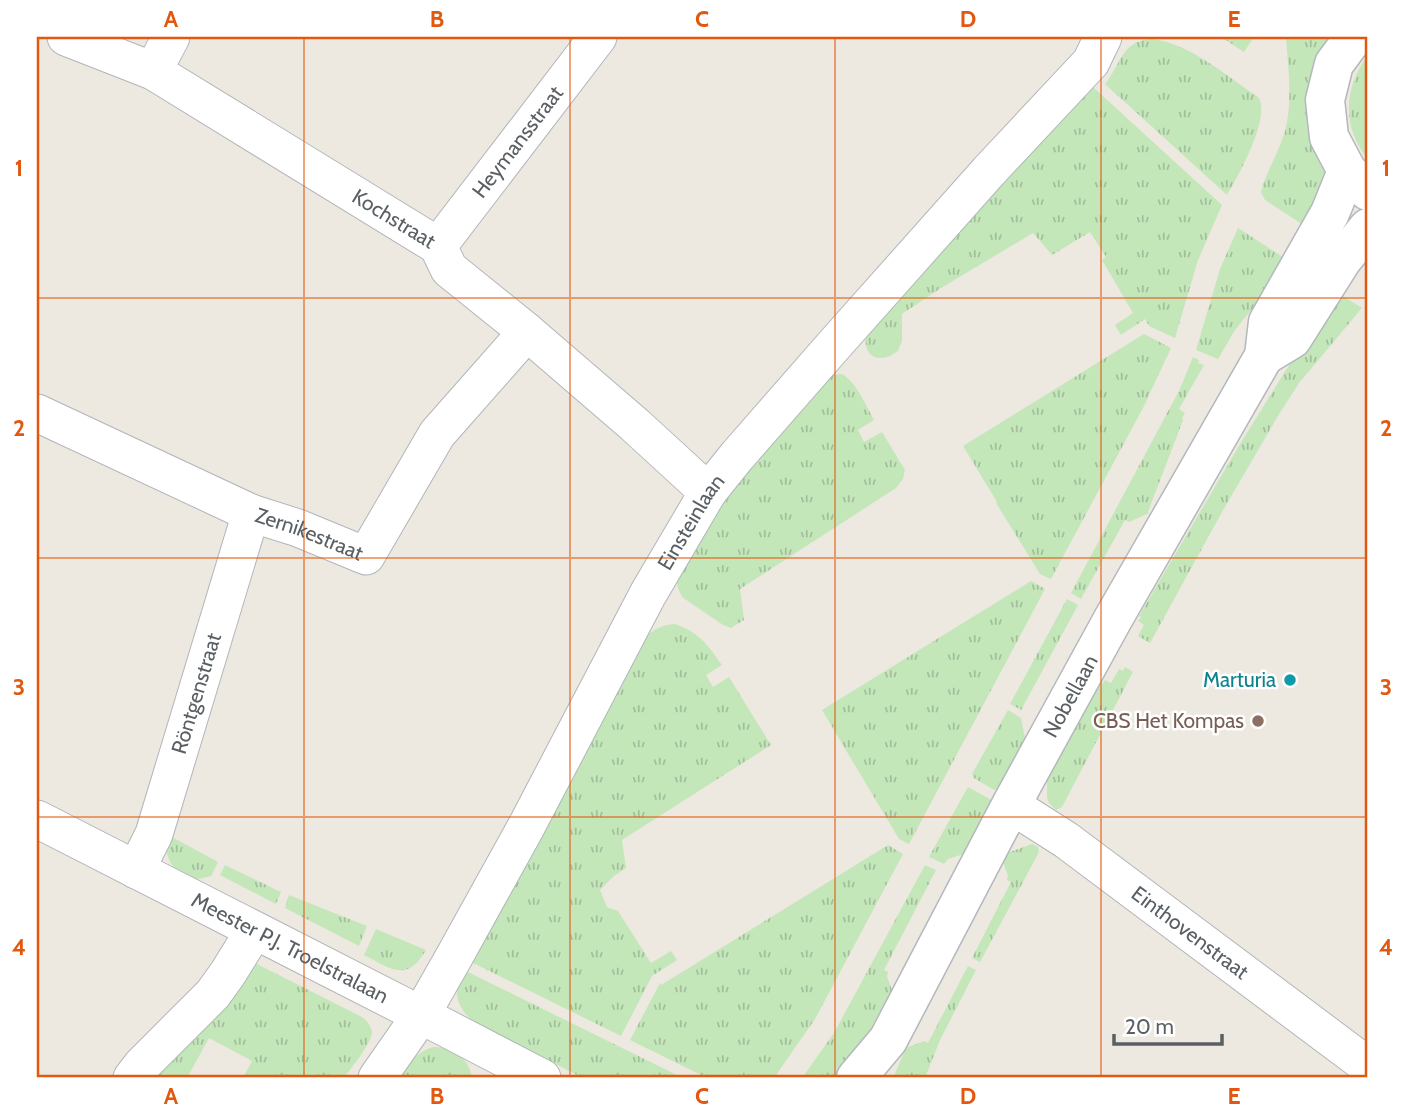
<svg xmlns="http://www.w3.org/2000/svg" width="1405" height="1115" font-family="Cabin,sans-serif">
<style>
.grass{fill:url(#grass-tufts)}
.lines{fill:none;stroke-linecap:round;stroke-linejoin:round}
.street-casing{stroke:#b1b6b9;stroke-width:39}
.secondary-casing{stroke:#b2b8bc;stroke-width:41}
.street{stroke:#fff;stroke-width:37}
.secondary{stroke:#fff;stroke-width:38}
.grid{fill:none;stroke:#e15910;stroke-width:2;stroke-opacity:0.55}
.culture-dot{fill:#0f9aa8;stroke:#fff;stroke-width:2.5}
.education-dot{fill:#8d6e63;stroke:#fff;stroke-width:2.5}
.labels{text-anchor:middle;stroke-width:5;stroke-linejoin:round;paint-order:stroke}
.street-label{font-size:21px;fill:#595f63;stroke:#fff}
.culture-label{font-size:21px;fill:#0d838f;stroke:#fff;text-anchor:end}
.education-label{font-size:21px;fill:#785e54;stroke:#fff;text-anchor:end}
.neatline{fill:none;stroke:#e15910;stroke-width:2.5}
.grid-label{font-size:23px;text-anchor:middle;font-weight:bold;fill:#e15910}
</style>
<defs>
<pattern id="grass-tufts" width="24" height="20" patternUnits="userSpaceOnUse" patternTransform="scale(1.75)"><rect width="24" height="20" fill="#c4e7ba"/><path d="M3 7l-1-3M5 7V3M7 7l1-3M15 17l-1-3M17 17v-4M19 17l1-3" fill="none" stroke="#a2be9b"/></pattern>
</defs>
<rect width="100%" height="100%" fill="#ede8e0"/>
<!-- grass -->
<path class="grass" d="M 1221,37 L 1254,37 L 1244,52 Z
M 1286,37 L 1336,37 L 1328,180 L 1308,228 L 1265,200 L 1261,192 C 1266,172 1279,152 1285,131 C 1293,101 1288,67 1286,37 Z
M 1152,39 C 1189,43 1227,76 1258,97 C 1272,115 1238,177 1227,195 L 1105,84 C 1122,63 1121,41 1152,39 Z
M 1368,55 L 1368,159 C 1341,127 1344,87 1368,55 Z
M 1091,84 L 1095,86 L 1094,88 L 1222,205 L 1198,260 L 1175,338 L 1149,326 L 1145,319 L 1121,335 L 1115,325 L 1133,313 L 1102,260 L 1106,257 L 1090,232 L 1052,255 L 1033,233 L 941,288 L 902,314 L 902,341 L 898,351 C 893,354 887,358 881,358 C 867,359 863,343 867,332 Z
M 1238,228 L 1289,261 L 1283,270 L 1235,330 L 1218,359 L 1196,350 L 1220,269 Z
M 1335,291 L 1362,308 L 1299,383 L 1278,416 L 1222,512 L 1150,643 L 1138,636 L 1144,625 L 1138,621 L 1141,617 L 1139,616 L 1240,444 Z
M 1144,334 L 1171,348 L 1143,408 L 1051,579 L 1040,574 L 996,503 L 997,502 L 963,446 Z
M 1193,357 L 1199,360 L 1198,363 L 1204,365 L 1179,409 L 1185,413 L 1182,418 L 1183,420 L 1148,512 L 1149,513 L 1129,522 L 1125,520 L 1081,599 L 1071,593 L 1180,389 Z
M 842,374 C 857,383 865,404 874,420 L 858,430 L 864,442 L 882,432 L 905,470 L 903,479 L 896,488 L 740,589 L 744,620 L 731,628 L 723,625 L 682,597 L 678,588 L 676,578 L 702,534 L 747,472 L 832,375 Z
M 1031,581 L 1045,589 L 909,844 L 899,839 L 822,710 Z
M 1067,599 L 1078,605 L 1021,710 L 1010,704 Z
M 675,624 C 700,633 707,644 722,665 L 706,675 L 713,687 L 729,677 L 771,745 L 622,840 L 626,868 L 614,876 L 600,890 L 607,907 L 618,911 L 651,963 L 671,951 L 677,960 L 652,976 L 621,1036 L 469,961 L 644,638 C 654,629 661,625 675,624 Z
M 1125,667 L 1133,672 L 1062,807 L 1056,810 L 1049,803 L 1047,798 L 1047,778 L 1100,683 L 1102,684 L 1105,680 L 1111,683 L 1119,669 L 1123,671 Z
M 1008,710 L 1021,718 L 1025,738 L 998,788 L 994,790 L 974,778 L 972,774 Z
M 968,787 L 990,799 L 991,803 L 964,854 L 948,859 L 944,864 L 929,857 Z
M 172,837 L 218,862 L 211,876 L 195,880 C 178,871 169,868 166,848 Z
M 1032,844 L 1038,847 L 1039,852 L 980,962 L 972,958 L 1011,882 L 1007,880 L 1008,876 L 1003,862 L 1007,853 Z
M 888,845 L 903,854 L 815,1019 L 774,1078 L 707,1078 L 630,1040 L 660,983 L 661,985 Z
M 225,865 L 281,892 L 276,904 L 220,875 Z
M 925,865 L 936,870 L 884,970 L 888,972 L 887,977 L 892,990 L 843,1078 L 802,1078 L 834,1033 Z
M 289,895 L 367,926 L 359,946 L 285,908 Z
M 376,929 L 426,950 C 407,983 391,969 364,955 Z
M 253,962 L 362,1017 C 367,1021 371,1025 372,1032 C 372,1043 351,1068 344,1078 L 243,1078 L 252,1061 L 209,1038 L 187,1078 L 152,1078 Z
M 968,966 L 976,970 L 940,1040 L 925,1078 L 893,1078 L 906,1048 L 924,1041 L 928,1043 Z
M 466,967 L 469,969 L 468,972 L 683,1078 L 583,1078 L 477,1024 C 464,1015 453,1000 458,983 C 460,978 464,972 466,967 Z
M 433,1047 C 452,1046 470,1059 472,1078 L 399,1078 C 409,1064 416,1052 433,1047 Z"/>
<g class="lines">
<defs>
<g id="street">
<path id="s1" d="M 66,37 L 153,71 L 438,246 L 449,269 L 527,332 L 635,425 L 708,492"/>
<path d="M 153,71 L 171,37"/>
<path id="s2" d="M 438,246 L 598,37"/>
<path id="s3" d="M 37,413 L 251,513 L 298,528 L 366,556 L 437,434 L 527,332"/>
<path id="s4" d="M 1011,805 L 1066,840 L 1368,1066"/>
<path id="s5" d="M 37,819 L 421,1015 L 542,1078"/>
<path id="s6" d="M 136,870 L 154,834 L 251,513"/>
<path d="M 132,1078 L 142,1065 L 213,994 L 228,973 L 254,931"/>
<path id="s7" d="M 377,1078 L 421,1015 L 454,957 L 526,827 L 648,594 L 708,492 L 737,456 L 835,344 L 989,171 L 1091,62 L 1103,37"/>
</g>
<g id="secondary">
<path d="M 1354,37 L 1334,64 L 1325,100 L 1329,137 L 1347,171 L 1368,191"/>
<path d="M 1264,356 L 1292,339 L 1342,260 L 1368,228"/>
<path id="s8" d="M 856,1078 L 888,1040 L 1011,805 L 1113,619 L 1264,356 L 1268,322 L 1330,213 L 1347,171"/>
</g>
</defs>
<!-- street casing -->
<use href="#street" class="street-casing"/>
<!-- secondary casing -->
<use href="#secondary" class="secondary-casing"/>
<!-- street -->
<use href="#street" class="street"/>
<!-- secondary -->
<use href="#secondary" class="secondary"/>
</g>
<!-- grid -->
<path class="grid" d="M 304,37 L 304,1078M 570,37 L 570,1078M 835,37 L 835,1078M 1101,37 L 1101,1078M 37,298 L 1368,298M 37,558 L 1368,558M 37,817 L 1368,817"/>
<!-- markers -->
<circle class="culture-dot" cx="1290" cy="680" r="7"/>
<circle class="education-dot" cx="1258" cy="721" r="7"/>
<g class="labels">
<!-- street labels -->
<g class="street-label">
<text dy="7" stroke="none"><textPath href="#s2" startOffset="131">Heymansstraat</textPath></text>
<text dy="7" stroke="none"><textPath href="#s1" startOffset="376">Kochstraat</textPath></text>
<text dy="7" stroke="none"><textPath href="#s7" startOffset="639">Einsteinlaan</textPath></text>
<text dy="7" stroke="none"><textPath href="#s3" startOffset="298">Zernikestraat</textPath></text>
<text dy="7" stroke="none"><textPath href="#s6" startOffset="187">Röntgenstraat</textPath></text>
<text dy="7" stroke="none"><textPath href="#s8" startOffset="439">Nobellaan</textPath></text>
<text dy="7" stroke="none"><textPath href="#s4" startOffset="220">Einthovenstraat</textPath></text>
<text dy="7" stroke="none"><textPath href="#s5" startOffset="284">Meester P.J. Troelstralaan</textPath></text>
</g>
<!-- culture labels -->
<g class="culture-label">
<text x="1276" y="687">Marturia</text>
</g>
<!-- education labels -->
<g class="education-label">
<text x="1244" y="728">CBS Het Kompas</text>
</g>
</g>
<!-- border -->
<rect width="1405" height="1115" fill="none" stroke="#ffffff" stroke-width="77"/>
<!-- scale -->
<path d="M1114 1034v10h108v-10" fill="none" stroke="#595f63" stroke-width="3.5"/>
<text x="1125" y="1034" font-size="21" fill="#595f63" stroke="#ffffff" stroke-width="5" paint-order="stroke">20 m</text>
<rect x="38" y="38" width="1328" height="1038" class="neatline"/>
<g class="grid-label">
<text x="171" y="27">A</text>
<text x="437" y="27">B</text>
<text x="702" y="27">C</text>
<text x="968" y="27">D</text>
<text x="1234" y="27">E</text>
<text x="19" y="176">1</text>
<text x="1386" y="176">1</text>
<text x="19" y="436">2</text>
<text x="1386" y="436">2</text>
<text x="19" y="695">3</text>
<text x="1386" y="695">3</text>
<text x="19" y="955">4</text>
<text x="1386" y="955">4</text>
<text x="171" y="1104">A</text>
<text x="437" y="1104">B</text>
<text x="702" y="1104">C</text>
<text x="968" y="1104">D</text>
<text x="1234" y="1104">E</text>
</g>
</svg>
